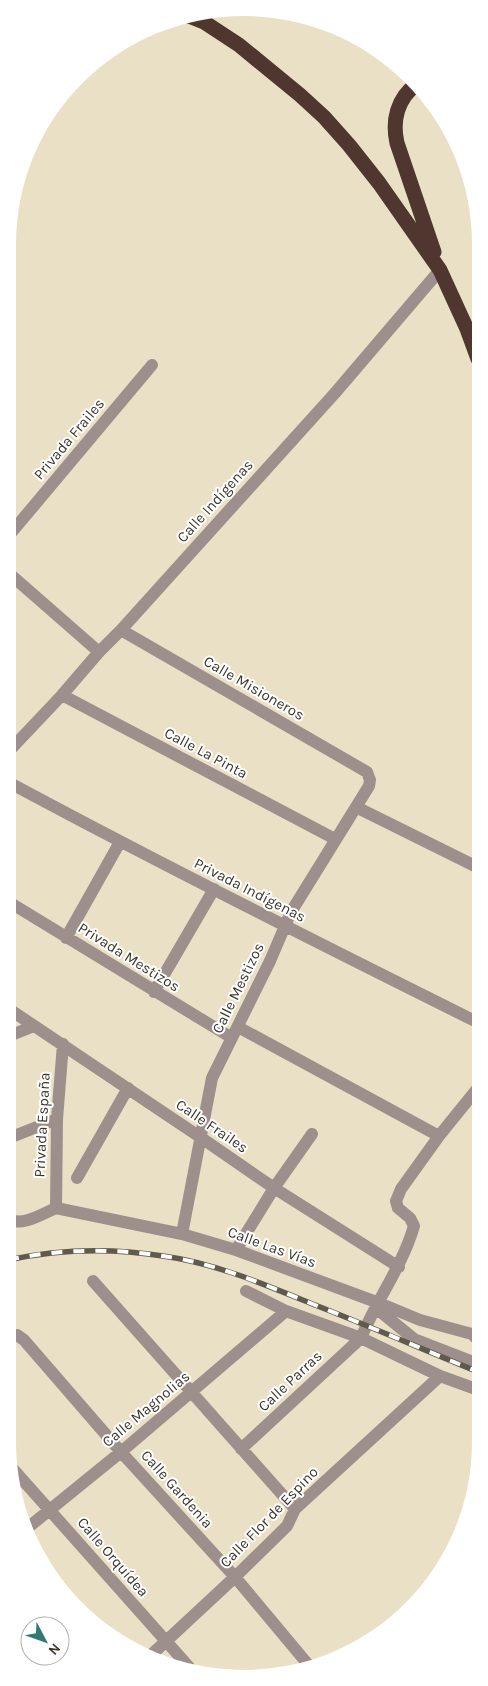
<svg xmlns="http://www.w3.org/2000/svg" width="488" height="1686" font-family="Karla,sans-serif">
<style>
.lines{fill:none;stroke-linecap:round;stroke-linejoin:round}
.minor{stroke:#9d8f8c;stroke-width:12}
.highway{stroke:#4f3730;stroke-width:15}
.rail-casing{stroke:#5f5a4d;stroke-width:5.5}
.rail{stroke:#fff;stroke-width:4;stroke-dasharray:11;stroke-linecap:butt}
.labels{text-anchor:middle;stroke-width:4;stroke-linejoin:round;paint-order:stroke}
.street-label{font-size:15px;fill:#3a362c;stroke:#fff}
</style>
<rect width="100%" height="100%" fill="#eae0c5"/>
<g class="lines">
<!-- minor -->
<path class="minor" d="M 11,533 L 152,365
M 11,575 L 99,652
M 121,630 L 367,772 L 370,780 L 369,786 L 291,912 L 270,961 L 212,1078 L 182,1234
M 62,695 L 335,839
M 10,750 L 62,695 L 99,652 L 121,630 L 335,393 L 440,270
M 10,783 C 164,866 320,944 477,1022
M 356,807 L 477,867
M 9,902 L 232,1038
M 66,938 L 120,842
M 154,992 L 214,889
M 9,1009 L 200,1137 L 274,1188 L 399,1267
M 238,1027 L 439,1136
M 9,1036 L 34,1026
M 9,1138 L 57,1119
M 77,1178 L 128,1088
M 56,1208 L 182,1234 L 236,1250 L 379,1303 L 420,1320 L 472,1334 L 476,1338
M 56,1208 L 57,1119 L 63,1044
M 8,1219 C 22,1227 42,1214 56,1208
M 236,1250 L 274,1188 L 312,1134
M 93,1281 L 295,1509
M 246,1291 L 286,1311 L 361,1338 L 440,1376 L 476,1389
M 376,1308 L 414,1339 L 476,1363
M 8,1337 L 17,1335 L 24,1340 L 121,1452 L 235,1577 L 311,1668
M 241,1449 L 361,1338 C 377,1299 402,1267 414,1226 L 410,1218 L 398,1208 L 396,1201 L 401,1189 L 439,1136 L 477,1089
M 13,1469 L 189,1667
M 25,1530 L 121,1452 L 286,1311
M 149,1657 L 235,1577 L 287,1526 L 295,1509 L 440,1376"/>
<!-- highway -->
<path class="highway" d="M 189,16 L 204,22 L 239,45 L 300,95 L 324,117 L 349,145 L 379,183 L 440,270 L 467,329 L 478,359
M 417,84 C 397,98 392,121 397,143 L 434,252"/>
<defs>
<path id="rail" d="M 8,1260 C 59,1249 111,1248 163,1256 C 215,1263 266,1285 315,1305 C 369,1326 422,1349 476,1371"/>
</defs>
<!-- rail casing -->
<use href="#rail" class="rail-casing"/>
<!-- rail -->
<use href="#rail" class="rail"/>
</g>
<g class="labels">
<!-- street labels -->
<g class="street-label">
<text transform="translate(69 439) rotate(-50)" y="5">Privada Frailes</text>
<text transform="translate(215 501) rotate(-48)" y="5">Calle Indígenas</text>
<text transform="translate(254 688) rotate(30)" y="5">Calle Misioneros</text>
<text transform="translate(206 753) rotate(28)" y="5">Calle La Pinta</text>
<text transform="translate(250 890) rotate(27)" y="5">Privada Indígenas</text>
<text transform="translate(129 957) rotate(32)" y="5">Privada Mestizos</text>
<text transform="translate(238 988) rotate(-64)" y="5">Calle Mestizos</text>
<text transform="translate(42 1125) rotate(-87)" y="5">Privada España</text>
<text transform="translate(212 1126) rotate(34)" y="5">Calle Frailes</text>
<text transform="translate(272 1247) rotate(20)" y="5">Calle Las Vías</text>
<text transform="translate(290 1381) rotate(-43)" y="5">Calle Parras</text>
<text transform="translate(146 1409) rotate(-40)" y="5">Calle Magnolias</text>
<text transform="translate(177 1489) rotate(48)" y="5">Calle Gardenia</text>
<text transform="translate(269 1517) rotate(-46)" y="5">Calle Flor de Espino</text>
<text transform="translate(113 1557) rotate(49)" y="5">Calle Orquídea</text>
</g>
</g>
<!-- crop -->
<path d="M0 0H488V1686H0ZM244 16H244A228 228 0 0 1 472 244V1442A228 228 0 0 1 244 1670H244A228 228 0 0 1 16 1442V244A228 228 0 0 1 244 16Z" fill="#fff" fill-rule="evenodd"/>
<!-- north arrow -->
<g transform="translate(45 1641) rotate(131)"><circle r="24" fill="#ffffff" stroke="#b0afab"/>
<path d="M0-4L9 19L0 12L-9 19Z" fill="#327970"/>
<text y="-8" font-size="14" font-weight="bold" text-anchor="middle" fill="#3a362c">N</text>
</g>
</svg>
